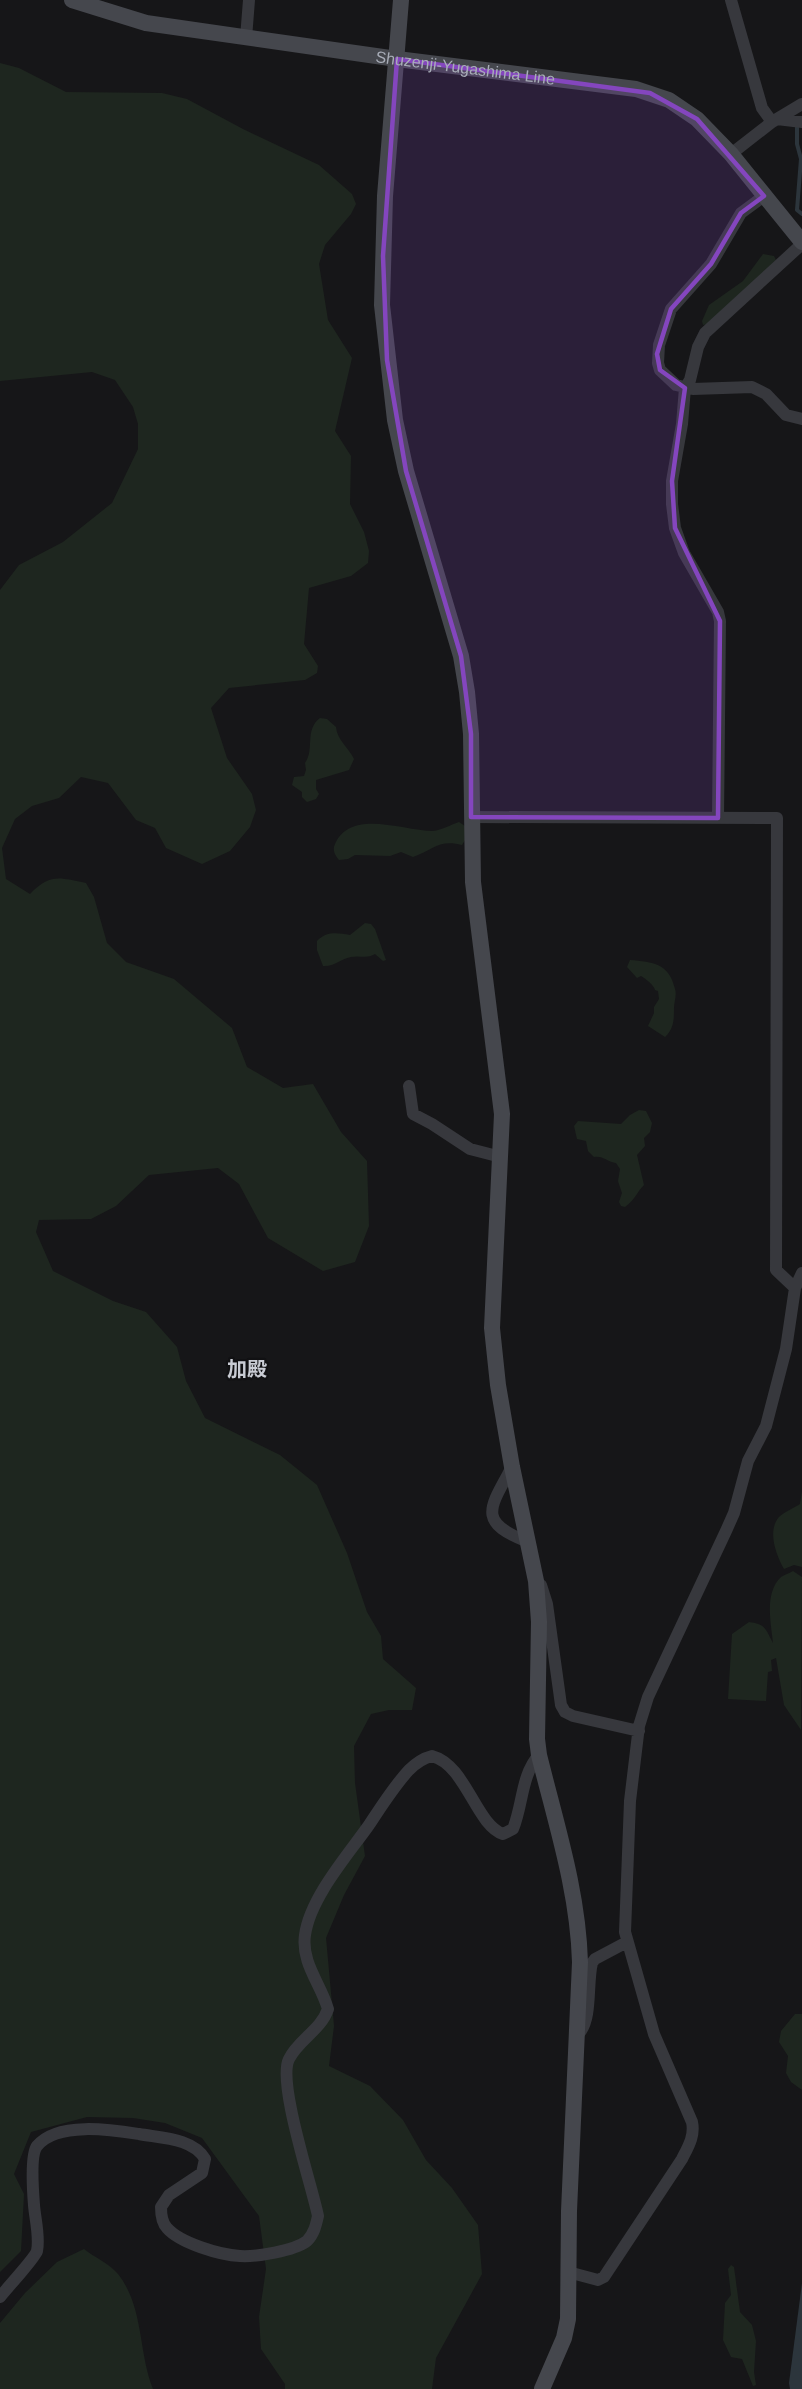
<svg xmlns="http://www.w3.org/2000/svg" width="802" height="2389" font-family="Helvetica,'Noto Sans JP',sans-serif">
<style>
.green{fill:#1e261f}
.water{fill:#2c353c}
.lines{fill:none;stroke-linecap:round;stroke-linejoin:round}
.stream{stroke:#2c353c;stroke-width:4}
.street{stroke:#37383d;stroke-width:12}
.secondary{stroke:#45474d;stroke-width:16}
.marked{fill:#8446be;fill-opacity:0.2;stroke:#8446be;stroke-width:4.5;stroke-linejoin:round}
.labels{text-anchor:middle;stroke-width:4.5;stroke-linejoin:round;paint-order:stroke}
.street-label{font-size:16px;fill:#a8adb8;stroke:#111113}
.quarter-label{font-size:20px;font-weight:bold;fill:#c9ccd4;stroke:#111113}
</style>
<rect width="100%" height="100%" fill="#161618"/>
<!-- green -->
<path class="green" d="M 0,63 L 19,68 L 66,92 L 162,93 L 187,99 L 243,129 L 319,165 L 352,194 L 356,204 L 351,214 L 325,245 L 319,264 L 328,320 L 352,358 L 335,431 L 351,456 L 350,504 L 364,532 L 369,551 L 368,563 L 351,576 L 309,588 L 304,644 L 318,666 L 317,673 L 305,680 L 229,688 L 211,708 L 227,758 L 252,794 L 256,810 L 250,827 L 230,851 L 202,864 L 166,848 L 155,828 L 136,820 L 108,783 L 81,777 L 59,798 L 32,806 L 15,819 L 2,848 L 6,879 L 30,894 C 51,873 59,878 86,883 L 94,897 L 107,943 L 126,962 L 174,979 L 232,1028 L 247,1067 L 283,1088 L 313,1084 L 341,1132 L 367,1161 L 369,1226 L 355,1262 L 323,1271 L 268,1238 L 239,1184 L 218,1168 L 149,1175 L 116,1206 L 91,1219 L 39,1220 L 36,1232 L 53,1271 L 113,1301 L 146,1312 L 177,1347 L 186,1381 L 205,1418 L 280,1455 L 317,1485 L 347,1553 L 367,1612 L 381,1636 L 383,1659 L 416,1688 L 412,1710 L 389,1710 L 371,1714 L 354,1746 L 355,1783 L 365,1856 L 344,1895 L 326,1938 L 334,2026 L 329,2066 L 370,2086 L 403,2120 L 426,2160 L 452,2188 L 478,2225 L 482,2274 L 436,2358 L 432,2389 L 285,2389 L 285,2384 L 261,2349 L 259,2317 L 266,2269 L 259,2216 L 202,2138 L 165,2123 L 133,2118 L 87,2117 L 31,2132 L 14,2174 L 24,2194 L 21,2251 L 0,2272 L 0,590 L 19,565 L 63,542 L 112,503 L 138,449 L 138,424 L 133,407 L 115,380 L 92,372 L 0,381 Z
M 763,254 L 774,256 L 776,260 L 709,324 L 703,325 L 702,321 L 709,305 L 743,281 Z
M 320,718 L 327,719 L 336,727 C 337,740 349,748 354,759 L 349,770 L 316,780 L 316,789 L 319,794 L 316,799 L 307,802 L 302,797 L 302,792 L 292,785 L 294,777 L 304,776 L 306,770 L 305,763 C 315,749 304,730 320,718 Z
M 459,822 L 465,826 L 467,837 L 462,845 C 439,839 433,850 413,857 L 401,852 L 390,856 L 355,855 L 348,859 L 339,860 C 335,855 332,850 335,844 C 351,808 403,831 433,831 C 442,830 450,825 459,822 Z
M 365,923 L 371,924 L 375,929 L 386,960 L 383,961 L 375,954 C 367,959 360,955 351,957 C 340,959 334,967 323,966 L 317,950 L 317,941 C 327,931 337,933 350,935 Z
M 630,960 C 653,962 669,963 675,989 C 677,995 674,1002 674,1008 C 674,1019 674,1029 665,1037 L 648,1026 L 654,1013 L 654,1007 L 659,999 L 658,991 L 655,990 C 654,985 646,979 641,976 L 637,978 L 627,967 Z
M 639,1110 L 646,1111 L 652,1123 L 650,1132 L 644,1138 L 645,1146 L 637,1155 L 644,1185 C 637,1192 634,1201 625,1207 L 621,1206 L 619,1202 L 622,1193 L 618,1181 L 620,1169 L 616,1163 C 608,1162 602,1155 594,1157 L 588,1151 L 586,1141 L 577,1139 L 574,1126 L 578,1121 L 621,1124 L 630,1115 Z
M 802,1491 L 802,1567 L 794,1565 L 784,1569 C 776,1555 767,1531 779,1517 C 784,1512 794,1508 800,1504 Z
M 793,1571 L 802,1577 L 801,1730 L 784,1705 L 776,1658 L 771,1660 L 772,1671 L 768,1672 L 766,1701 L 728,1699 L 732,1634 L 749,1622 C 766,1624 766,1630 773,1643 C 771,1623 764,1593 781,1577 C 784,1575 790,1573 793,1571 Z
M 795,2014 L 802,2014 L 802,2090 L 791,2082 L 786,2073 L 788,2056 L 779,2042 L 781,2031 Z
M 84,2249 C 94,2257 110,2264 118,2274 C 144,2307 138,2351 153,2389 L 0,2389 L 0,2323 L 25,2293 L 57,2262 Z
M 731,2265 L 734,2267 L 740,2312 L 752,2325 L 756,2341 L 754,2372 L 756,2385 L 753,2386 L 742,2359 L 731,2357 L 723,2340 L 725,2303 L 731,2295 L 728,2269 Z"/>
<!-- water -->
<path class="water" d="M 802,2283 L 802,2389 L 790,2389 L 789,2383 Z"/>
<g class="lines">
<!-- stream -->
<path class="stream" d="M 797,127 L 797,144 L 801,159 L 797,210 L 802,214"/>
<!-- street -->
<path class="street" d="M 731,0 L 762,108 L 772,122
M 246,38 L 249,0
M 777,119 L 802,122
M 731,154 L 772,122 L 802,104
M 764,196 L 741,213 L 711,264 L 671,309 L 659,345 L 658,363 L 660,370 L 676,385 L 693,389 L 752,387 L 766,394 L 786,415 L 802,419
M 471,817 L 777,818 L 776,1270 L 795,1288 L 786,1349 L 766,1426 L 748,1461 L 734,1513 L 726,1531 L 648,1697 L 639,1726 L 630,1801 L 625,1932 L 654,2034 L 692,2122 C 695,2136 688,2147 682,2159 L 604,2277 L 598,2280 L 568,2272
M 718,818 L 720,621 L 718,612 L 684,553 L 675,528 L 672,504 L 672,481 L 682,424 L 685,388 L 690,380 L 698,347 L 705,333 L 802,244
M 409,1086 L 413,1114 L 432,1124 L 470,1149 L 501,1157
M 795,1288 L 802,1273
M 512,1467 C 489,1509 477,1522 528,1542
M 541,1585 L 547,1604 L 561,1705 L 565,1712 L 573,1716 L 639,1731
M 580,2032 C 592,2018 587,1982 592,1963 L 595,1959 L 627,1942
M 0,2297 C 7,2288 35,2258 37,2251 C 40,2237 35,2219 34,2205 C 33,2192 30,2155 37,2146 C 57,2121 113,2130 139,2134 C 161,2138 193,2138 205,2159 L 202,2173 L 169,2195 L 161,2207 C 161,2214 162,2223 167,2228 C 180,2243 220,2255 240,2256 C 256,2257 294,2251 307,2241 C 314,2234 316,2225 318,2216 C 312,2186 277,2082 289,2059 C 298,2040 321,2030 328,2009 C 321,1984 301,1963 305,1935 C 310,1898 347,1856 369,1825 C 381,1807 394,1786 409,1770 C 416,1763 424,1758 432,1756 C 466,1765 476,1825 503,1834 L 513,1829 C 523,1805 521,1775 539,1755"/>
<!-- secondary -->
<g class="secondary">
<path id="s1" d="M 72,0 L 146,23 L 397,59 L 636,89 L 669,100 L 697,119 L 731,154 L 802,242"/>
<path d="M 401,0 L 385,196 L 382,305 L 395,420 L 406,471 L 461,656 L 467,692 L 471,734 L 473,882 L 502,1114 L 492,1328 L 498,1385 L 512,1467 L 536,1581 L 539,1622 L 537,1739 L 539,1755 C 556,1824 578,1891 580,1962 L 569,2211 L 568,2319 L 564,2338 L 542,2389"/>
</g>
</g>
<!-- marked area -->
<path class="marked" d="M 397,59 L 650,93 L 697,119 L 764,196 L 741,213 L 711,264 L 671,309 L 657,354 L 660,370 L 685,388 L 672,481 L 675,528 L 720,621 L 718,818 L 471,817 L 471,734 L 461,656 L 406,471 L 387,360 L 383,256 Z"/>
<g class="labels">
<!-- street labels -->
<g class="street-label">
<text dy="6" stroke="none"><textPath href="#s1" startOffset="400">Shuzenji-Yugashima Line</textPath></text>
</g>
<!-- quarter labels -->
<g class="quarter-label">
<text x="247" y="1376">加殿</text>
</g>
</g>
</svg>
